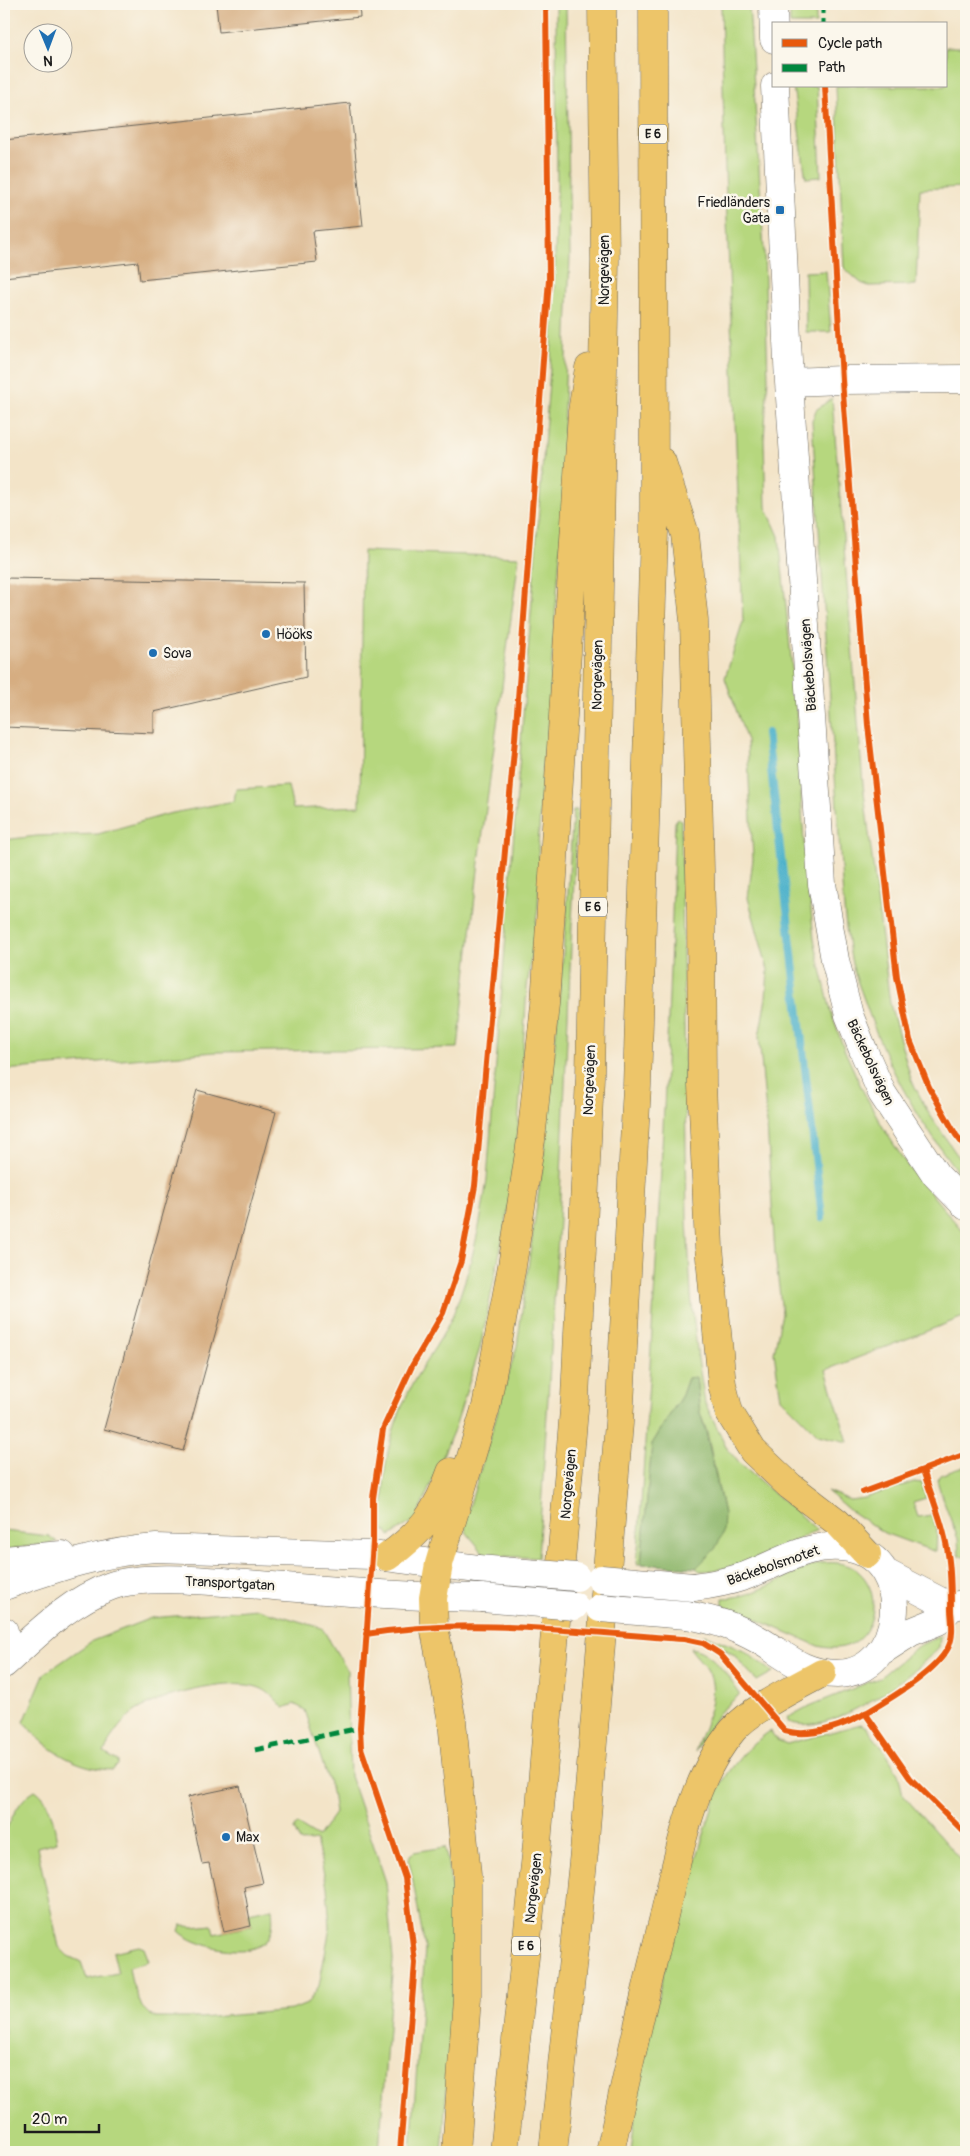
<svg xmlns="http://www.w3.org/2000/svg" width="970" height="2156" font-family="Pangolin,sans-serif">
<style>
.green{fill:#b6d77e;stroke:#697a4d}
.forest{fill:#90b86d;stroke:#566a44}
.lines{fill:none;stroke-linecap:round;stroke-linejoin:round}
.stream{stroke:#4bb1ca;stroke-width:8}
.building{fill:#d6ad81}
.minor-casing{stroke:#676258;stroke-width:29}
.highway-casing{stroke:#676258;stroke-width:29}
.minor{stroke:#fff;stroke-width:28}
.highway{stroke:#edc569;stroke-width:28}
.minor-bridge-casing{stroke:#676258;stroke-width:29;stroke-linecap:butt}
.minor-bridge{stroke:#fff;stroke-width:28}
.quiet{stroke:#00873e;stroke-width:5;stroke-dasharray:10 5;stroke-linecap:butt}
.cycleway-casing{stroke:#fbf7ec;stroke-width:9}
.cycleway{stroke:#e8590c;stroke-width:6}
.poi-dot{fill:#1f6fb2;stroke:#fbf7ec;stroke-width:2}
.labels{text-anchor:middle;stroke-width:5;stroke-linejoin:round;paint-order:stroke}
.shield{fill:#fbf7ec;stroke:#5f5e5a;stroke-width:1}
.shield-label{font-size:12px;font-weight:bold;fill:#1c1c1c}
.poi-label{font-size:14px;fill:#1c1c1c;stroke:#fbf7ec;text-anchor:start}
.street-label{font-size:14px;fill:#1c1c1c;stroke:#fbf7ec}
</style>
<rect width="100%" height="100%" fill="#fbf7ec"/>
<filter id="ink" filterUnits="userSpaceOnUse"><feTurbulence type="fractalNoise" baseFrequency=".02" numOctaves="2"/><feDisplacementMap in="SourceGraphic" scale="10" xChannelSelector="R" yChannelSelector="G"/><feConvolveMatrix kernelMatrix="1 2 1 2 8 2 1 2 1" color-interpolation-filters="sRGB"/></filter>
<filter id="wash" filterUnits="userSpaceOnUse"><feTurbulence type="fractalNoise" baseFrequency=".0096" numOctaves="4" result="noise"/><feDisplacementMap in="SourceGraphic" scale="20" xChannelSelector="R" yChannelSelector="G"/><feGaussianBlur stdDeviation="1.12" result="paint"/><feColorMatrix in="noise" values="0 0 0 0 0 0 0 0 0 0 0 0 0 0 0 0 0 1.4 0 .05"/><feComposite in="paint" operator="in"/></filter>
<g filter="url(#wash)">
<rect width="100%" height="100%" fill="#f3e4c8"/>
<!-- green -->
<path class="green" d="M 556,4 L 566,4 L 570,256 L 563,433 L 569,437 L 551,671 L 549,723 L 543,761 L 538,848 L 540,863 L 538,907 L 527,987 L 517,1143 L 507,1217 L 480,1348 L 455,1427 L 416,1519 L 390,1536 L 387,1531 L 384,1531 C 377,1517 385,1508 384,1494 C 383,1456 396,1415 414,1381 C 427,1358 444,1337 454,1312 C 471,1268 481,1225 487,1179 L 553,330 L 557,186 Z
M 721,4 L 749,4 L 764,251 L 768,378 L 764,440 L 766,507 L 779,536 L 796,708 L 804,843 L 814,939 L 831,1012 L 844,1049 L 863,1091 L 884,1129 L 907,1165 L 966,1235 L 966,1316 L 826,1370 L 848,1442 L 818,1435 L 781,1398 L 774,1353 L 782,1313 L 775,1254 L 767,1124 L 759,1037 L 766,998 L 768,970 L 748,898 L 753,859 L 747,741 L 725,678 L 743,622 L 725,170 Z
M 790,4 L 816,4 L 816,24 L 790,24 Z
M 946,47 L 966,47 L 966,187 L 920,189 L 916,285 L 869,286 L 861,283 L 844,268 L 836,86 L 946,86 Z
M 793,86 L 817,86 L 821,177 L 806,178 L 805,173 Z
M 826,271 L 831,332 L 806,332 L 805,272 Z
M 832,398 L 863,784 L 890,1004 L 911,1079 L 928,1112 L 955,1152 L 966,1166 L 966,1183 C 922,1126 888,1071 865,1002 C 860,988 854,974 851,959 C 847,939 845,919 843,899 L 812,421 L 816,410 Z
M 363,551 L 519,557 L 478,870 L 458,1048 L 215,1052 L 4,1070 L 4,840 L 37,836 L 98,834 L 168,814 L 234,801 L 236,789 L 288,786 L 293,809 L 360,806 Z
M 573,810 L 577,810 L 559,1221 L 538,1558 L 485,1555 L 467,1533 L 464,1525 L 517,1346 L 543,1161 L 552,1078 L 567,908 Z
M 678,818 L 681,820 L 687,1219 L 691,1295 L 698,1359 L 705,1403 L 727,1448 L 739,1463 L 817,1530 C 781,1546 741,1571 700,1571 L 696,1568 L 715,1549 L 724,1514 L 707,1432 L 700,1413 L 696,1378 L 688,1378 L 682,1395 L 652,1444 L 641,1564 L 637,1564 C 654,1317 668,1070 675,822 Z
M 966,1466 L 966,1556 L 959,1556 L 958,1539 L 942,1497 L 937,1480 L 940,1475 Z
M 914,1482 L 922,1483 L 926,1498 L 913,1502 L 918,1517 L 932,1515 L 937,1530 L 936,1552 L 884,1533 L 849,1510 L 827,1491 L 850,1500 L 864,1498 Z
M 4,1531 L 49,1536 L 57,1542 L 4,1550 Z
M 821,1563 C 826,1563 832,1562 837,1563 C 891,1568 884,1663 818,1646 L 735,1610 L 723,1607 L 723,1598 C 758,1598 788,1572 821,1563 Z
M 258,1609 L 322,1628 L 347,1670 L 350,1776 L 386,1882 L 393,1960 L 379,2152 L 4,2152 L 4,1834 C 12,1818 19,1799 35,1790 C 51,1800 54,1824 57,1842 L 37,1847 L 59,1947 L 68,1956 L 81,1962 L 87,1979 L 118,1973 L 113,1952 L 139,1946 L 144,1948 L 149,1961 L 129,1967 L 132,1983 L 142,2007 L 149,2014 L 157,2018 L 201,2018 L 292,2010 L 307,2004 L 319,1986 L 330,1927 L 327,1887 L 316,1840 L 302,1842 L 299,1840 L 294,1829 L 297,1824 L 318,1837 L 335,1813 L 332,1792 L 305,1710 L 294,1704 L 284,1708 C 276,1700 268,1690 257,1687 C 230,1678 155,1696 133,1713 C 120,1724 109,1738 104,1753 L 118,1761 L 118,1765 L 113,1770 C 77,1769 46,1750 24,1722 L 44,1674 L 92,1641 L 151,1618 Z
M 704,1634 L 744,1651 L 773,1672 L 757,1681 L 734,1655 L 703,1635 Z
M 940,1636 L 939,1647 C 913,1676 830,1738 789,1722 L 787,1718 L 807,1707 L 879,1678 L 918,1646 Z
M 690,1648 C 712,1650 728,1677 740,1694 L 719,1713 L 695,1752 C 703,1727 722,1694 707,1669 C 702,1662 695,1655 690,1648 Z
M 861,1724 L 866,1727 L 884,1750 L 898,1773 L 903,1795 L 966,1866 L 966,2152 L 631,2152 L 638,2087 L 671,1938 L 718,1790 C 731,1766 747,1747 770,1731 L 777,1740 L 787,1744 Z
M 445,1847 L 455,1906 L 454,1991 L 442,2152 L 411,2152 L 425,1948 L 409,1860 L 410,1855 L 414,1852 Z
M 272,1908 C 273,1920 274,1931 266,1941 C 249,1959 195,1947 179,1931 L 181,1925 L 193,1927 L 212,1925 L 214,1934 L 251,1926 L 249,1913 Z"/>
<!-- forest -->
<path class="forest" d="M 696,1377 L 700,1413 L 706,1432 L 724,1514 L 723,1533 L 715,1549 L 696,1568 L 641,1564 L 652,1444 L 682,1395 L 688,1378 Z"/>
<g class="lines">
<!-- stream -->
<path class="stream" d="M 767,733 L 822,1218"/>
</g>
<g id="blocks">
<!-- building -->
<path class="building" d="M 216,4 L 359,4 L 360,17 L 219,32 Z
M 350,103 L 363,226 L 313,231 L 317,262 L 140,280 L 138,262 L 4,277 L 4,140 Z
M 4,578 L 304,583 L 306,677 L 154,712 L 154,733 L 4,727 Z
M 197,1090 L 276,1112 L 183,1451 L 104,1429 Z
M 240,1786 L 263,1883 L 244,1887 L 251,1926 L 224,1932 L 209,1863 L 202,1864 L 188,1797 Z"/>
</g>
</g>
<g filter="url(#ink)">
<use href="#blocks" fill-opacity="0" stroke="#676258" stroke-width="1"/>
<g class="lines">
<defs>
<path id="minor" d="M 773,4 L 774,39
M 775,86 L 789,382 L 822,884 L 835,960 L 849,1015 L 864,1052 L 882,1093 L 936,1175 L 966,1206
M 789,382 L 842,380 L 966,379
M 4,1560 L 62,1555
M 886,1573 L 951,1607
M 4,1586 C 53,1569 104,1551 156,1548 L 371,1555 L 478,1569
M 687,1615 C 714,1620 735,1626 759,1640 C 786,1656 803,1674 837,1674 C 905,1673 916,1560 849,1548 C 810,1541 780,1563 745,1576 C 727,1582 711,1585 693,1587
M 4,1631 L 6,1641 L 4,1658
M 883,1650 L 911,1632 L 938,1621 L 951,1607 L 966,1603
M 4,1664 C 36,1635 69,1601 111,1586 C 144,1574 210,1581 247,1584 C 325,1590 404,1597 482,1598"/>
<path id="highway" d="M 662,462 L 685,534 L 694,621 L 701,911 L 702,1085 L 709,1247 L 722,1384 L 729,1412 L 753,1451 L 790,1486 L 837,1522 L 867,1554
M 387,1557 C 421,1534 438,1510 451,1472
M 456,2152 L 467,1998 L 467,1875 L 452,1721 L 434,1626 L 433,1598 L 439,1564 L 486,1407 L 512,1266 L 531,1140 L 545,1004 L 582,412 L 589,368
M 504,2152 L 536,1855 L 575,1398 L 590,1077 L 605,261 L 602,4
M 553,2152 L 584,1852 L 619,1423 L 637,1086 L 654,532 L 653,4
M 610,2152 C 627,2074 644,1997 663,1920 C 678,1858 691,1779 733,1730 C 751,1709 797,1687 822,1673"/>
</defs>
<!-- minor casing -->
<use href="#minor" class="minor-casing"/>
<!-- highway casing -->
<use href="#highway" class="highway-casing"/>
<!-- minor -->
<use href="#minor" class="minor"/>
<!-- highway -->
<use href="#highway" class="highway"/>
<defs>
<path id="minor-bridge" d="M 478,1569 L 576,1577
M 601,1579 L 693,1587
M 482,1598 L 574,1606
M 600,1608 L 687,1615"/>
</defs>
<!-- minor-bridge casing -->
<use href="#minor-bridge" class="minor-bridge-casing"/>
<!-- minor-bridge -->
<use href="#minor-bridge" class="minor-bridge"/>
<!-- quiet -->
<path class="quiet" d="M 823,4 L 823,24
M 255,1750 L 360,1728"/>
<defs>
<path id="cycleway" d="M 825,86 L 842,380 L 868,725 L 897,977 L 910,1040 L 929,1087 L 956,1135 L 966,1148
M 863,1492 L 966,1454
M 366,1634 C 471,1617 578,1632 684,1639 L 703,1643 L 720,1654 L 785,1731 C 812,1739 848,1724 871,1710 C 894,1696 935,1672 948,1648 C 954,1637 952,1623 951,1611 C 951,1592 951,1572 948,1554 C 944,1525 932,1498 923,1470
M 865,1713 L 910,1778 L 966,1834
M 400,2152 L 415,1963 L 405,1878 L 361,1748 L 360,1728 L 373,1542 L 373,1498 L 383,1429 L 412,1366 L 443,1313 L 461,1261 L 475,1186 L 515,739 L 549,279 L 546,4"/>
</defs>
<!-- cycleway casing -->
<use href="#cycleway" class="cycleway-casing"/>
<!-- cycleway -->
<use href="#cycleway" class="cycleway"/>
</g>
</g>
<!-- markers -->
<g class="poi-dot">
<rect x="775" y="205" width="10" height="10" rx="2.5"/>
<circle cx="266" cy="634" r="5"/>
<circle cx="153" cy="653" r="5"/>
<circle cx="226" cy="1837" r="5"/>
</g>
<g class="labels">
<!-- shield labels -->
<g class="shield">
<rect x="639" y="124.5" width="28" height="19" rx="4"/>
<rect x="579" y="897.5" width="28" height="19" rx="4"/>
<rect x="512" y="1936.5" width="28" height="19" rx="4"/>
</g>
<g class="shield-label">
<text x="653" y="138">E 6</text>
<text x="593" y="911">E 6</text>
<text x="526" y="1950">E 6</text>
</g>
<!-- poi labels -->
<g class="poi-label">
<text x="770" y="207" text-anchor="end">Friedländers<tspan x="770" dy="16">Gata</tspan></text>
<text x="276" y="639">Hööks</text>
<text x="163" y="658">Sova</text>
<text x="236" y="1842">Max</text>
</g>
<!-- street labels -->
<g class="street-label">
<text transform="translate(604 270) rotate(-90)" y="5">Norgevägen</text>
<text transform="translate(808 665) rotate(-94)" y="5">Bäckebolsvägen</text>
<text transform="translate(597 675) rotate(-89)" y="5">Norgevägen</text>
<text transform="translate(871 1062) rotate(65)" y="5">Bäckebolsvägen</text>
<text transform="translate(589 1080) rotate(-88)" y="5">Norgevägen</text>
<text transform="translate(568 1484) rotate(-85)" y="5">Norgevägen</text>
<text transform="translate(773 1565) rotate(-19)" y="5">Bäckebolsmotet</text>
<text transform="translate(230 1583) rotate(3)" y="5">Transportgatan</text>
<text transform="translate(533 1888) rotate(-84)" y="5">Norgevägen</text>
</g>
</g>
<!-- margin -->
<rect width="970" height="2156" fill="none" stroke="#fbf7ec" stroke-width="20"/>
<!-- legend -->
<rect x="772" y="22" width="175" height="65" fill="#fbf7ec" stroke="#a29f99"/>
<rect x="782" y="39" width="25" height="8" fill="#e8590c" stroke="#a29f99"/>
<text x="818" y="48" font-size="15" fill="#1c1c1c">Cycle path</text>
<rect x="782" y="64" width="25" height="8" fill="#00873e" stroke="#a29f99"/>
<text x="818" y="72" font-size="15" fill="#1c1c1c">Path</text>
<!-- north arrow -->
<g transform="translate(48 48) rotate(179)"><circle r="24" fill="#fbf7ec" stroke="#a29f99"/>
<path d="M0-4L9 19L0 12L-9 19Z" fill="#1f6fb2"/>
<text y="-8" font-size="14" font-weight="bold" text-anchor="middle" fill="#1c1c1c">N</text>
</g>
<!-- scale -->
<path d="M25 2124v8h74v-8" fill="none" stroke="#1c1c1c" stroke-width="2.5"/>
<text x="32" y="2124" font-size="15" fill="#1c1c1c" stroke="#fbf7ec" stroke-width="4" paint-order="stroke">20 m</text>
</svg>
